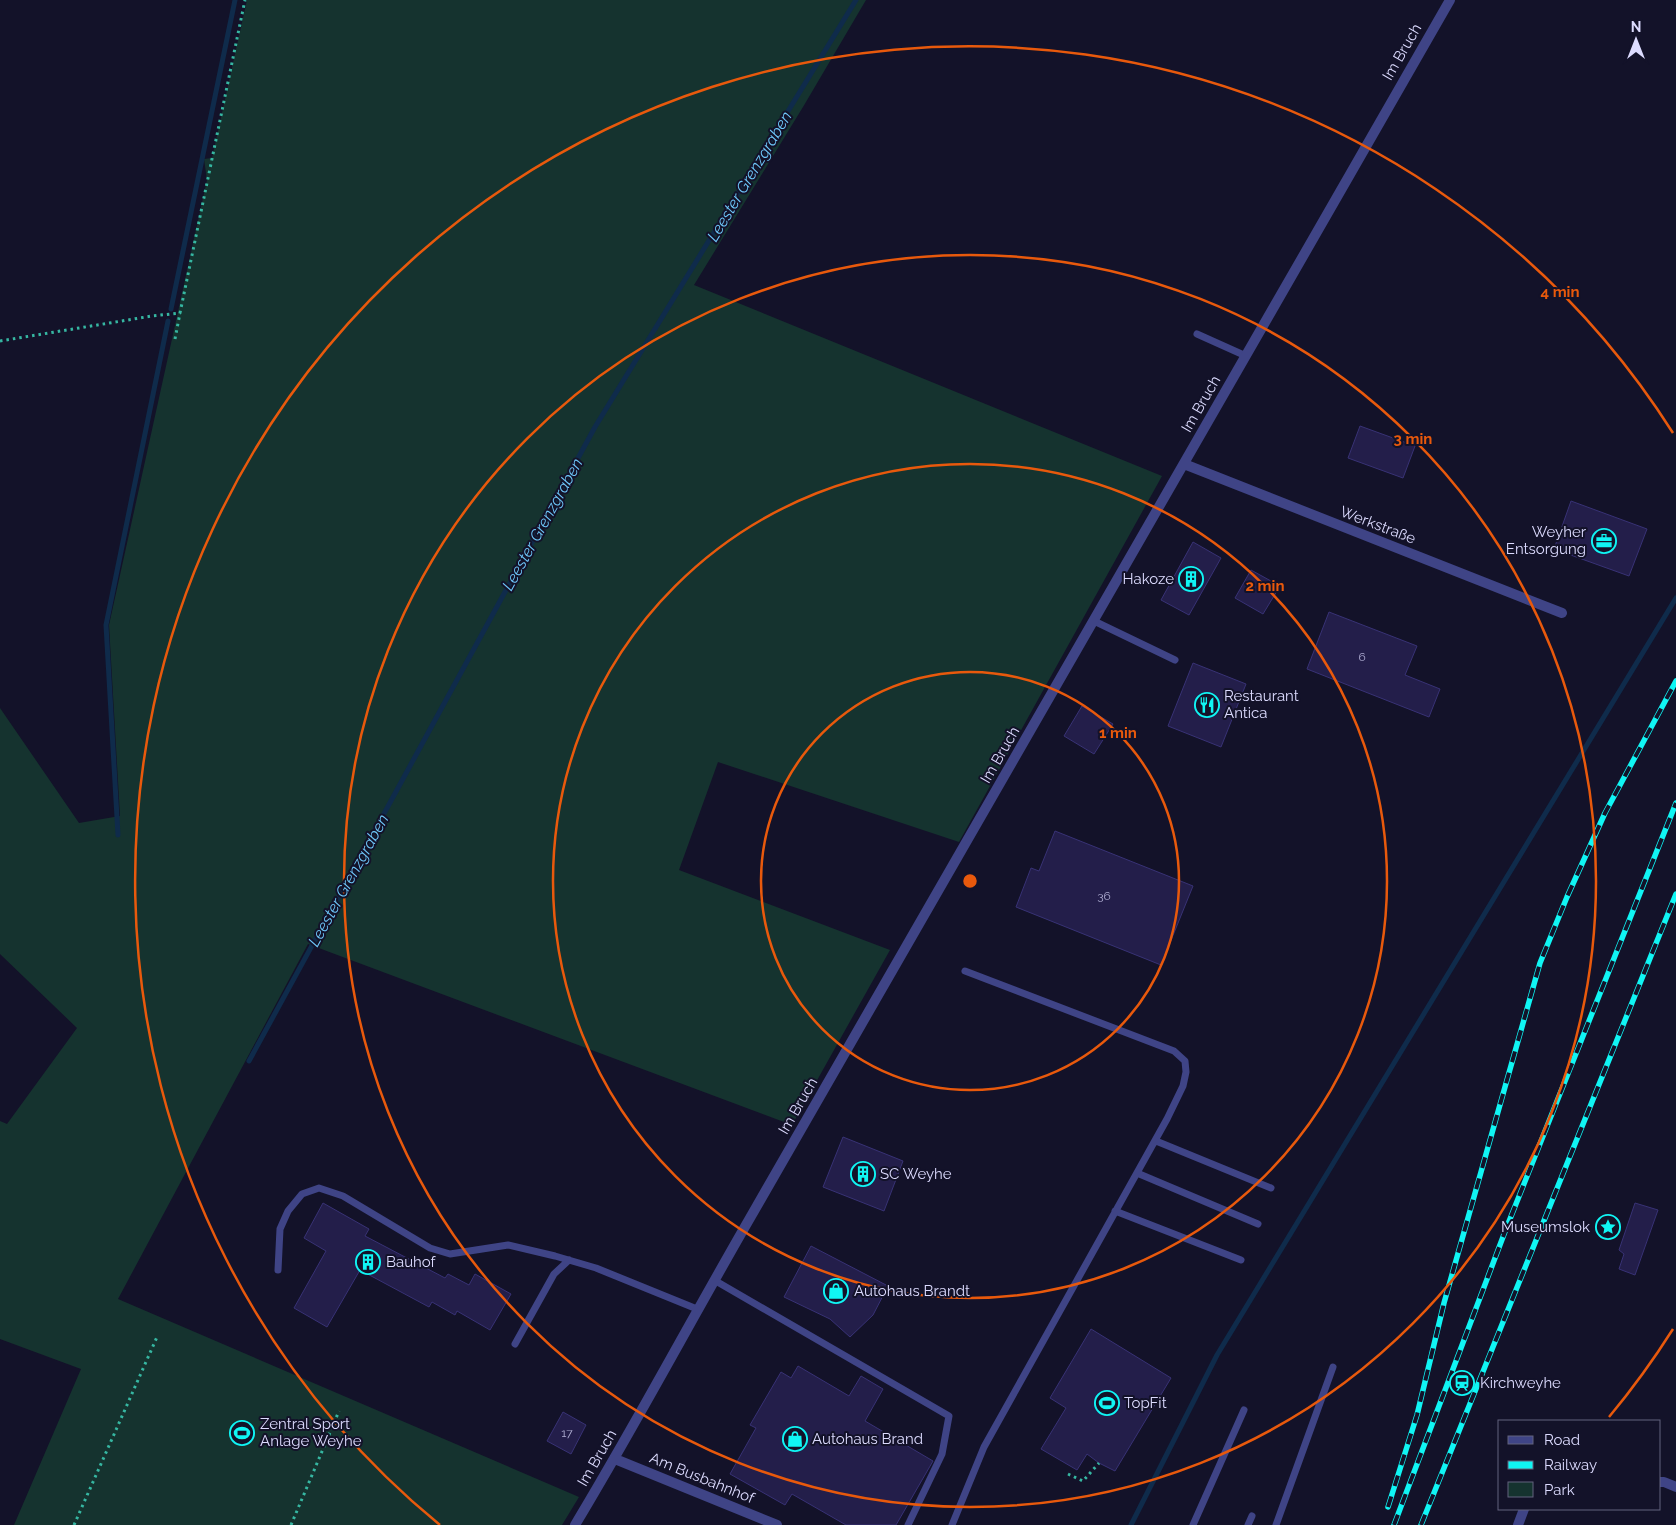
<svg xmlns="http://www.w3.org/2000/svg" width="1676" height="1525" font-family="Raleway,sans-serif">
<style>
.green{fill:#15332f}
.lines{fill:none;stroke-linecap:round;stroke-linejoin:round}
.stream{stroke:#0f2b4b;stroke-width:5}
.building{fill:#231e4a;stroke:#383275}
.path{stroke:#36b7a2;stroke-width:3;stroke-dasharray:2.5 4;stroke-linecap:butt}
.service{stroke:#3f4486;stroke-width:7}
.minor{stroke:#3f4486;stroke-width:10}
.rail-casing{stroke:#10f5f4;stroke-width:5.5}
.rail{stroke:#131229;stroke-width:4;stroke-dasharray:11;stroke-linecap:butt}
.ring{fill:none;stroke:#e8590c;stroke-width:2.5}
.labels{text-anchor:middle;stroke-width:4;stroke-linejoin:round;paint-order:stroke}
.number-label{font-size:12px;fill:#aeacd1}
.street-label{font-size:15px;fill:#dcdbfe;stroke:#131229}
.poi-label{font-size:15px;fill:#dcdbfe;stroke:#131229;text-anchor:start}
.water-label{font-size:16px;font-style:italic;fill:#6ec7f9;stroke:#131229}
.centre{fill:#e8590c;stroke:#131229;stroke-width:2.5}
.ring-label{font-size:15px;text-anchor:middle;font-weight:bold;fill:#e8590c;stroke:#131229;stroke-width:4;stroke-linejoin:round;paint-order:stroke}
</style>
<rect width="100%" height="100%" fill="#131229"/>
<!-- green -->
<path class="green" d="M 247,0 L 866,0 L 803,107 L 694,285 L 1162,476 L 959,842 L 718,762 L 679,870 L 890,950 L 792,1125 L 308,944 L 118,1299 L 579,1497 L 562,1525 L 14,1525 L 81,1369 L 0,1339 L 0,1121 L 7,1124 L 77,1028 L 0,954 L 0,708 L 79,823 L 120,816 L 109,625 L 207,180 L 204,159 L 212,158 Z"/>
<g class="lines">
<!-- stream -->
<path class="stream" d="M 171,309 L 235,0
M 118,835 L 106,625 L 168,321
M 249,1061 L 595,427 L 856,0
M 1131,1525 L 1217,1355 L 1676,598"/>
</g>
<!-- building -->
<path class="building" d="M 1360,426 L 1415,446 L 1403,478 L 1348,458 Z
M 1571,501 L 1647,529 L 1629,576 L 1554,549 Z
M 1193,542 L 1221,558 L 1189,615 L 1161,600 Z
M 1251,570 L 1280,586 L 1263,614 L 1235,598 Z
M 1329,612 L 1417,646 L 1405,675 L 1440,689 L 1429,717 L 1307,669 Z
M 1193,663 L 1246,684 L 1221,747 L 1168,726 Z
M 1082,706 L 1113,724 L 1094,754 L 1064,736 Z
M 1055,831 L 1193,886 L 1161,965 L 1016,907 L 1031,868 L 1039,871 Z
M 843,1137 L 903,1161 L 884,1211 L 823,1187 Z
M 323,1203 L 369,1229 L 365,1236 L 445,1278 L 448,1274 L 469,1285 L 475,1274 L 511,1294 L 490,1330 L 457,1311 L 455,1315 L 432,1302 L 429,1307 L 360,1270 L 327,1327 L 294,1308 L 326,1251 L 304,1238 Z
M 1635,1203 L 1658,1210 L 1635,1275 L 1619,1269 L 1624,1254 L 1619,1250 Z
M 811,1246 L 888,1286 L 873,1315 L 850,1337 L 830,1319 L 784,1297 Z
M 1091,1329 L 1171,1378 L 1115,1471 L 1099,1463 L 1087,1454 L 1077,1470 L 1041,1449 L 1066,1408 L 1050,1398 Z
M 798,1366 L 849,1396 L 861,1376 L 883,1389 L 865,1421 L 933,1461 L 896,1525 L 846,1525 L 792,1494 L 785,1505 L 730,1474 L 756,1428 L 750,1425 L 781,1372 L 791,1378 Z
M 563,1412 L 586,1425 L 571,1454 L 547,1441 Z"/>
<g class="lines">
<!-- path -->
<path class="path" d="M 175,339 L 180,313
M 0,341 L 152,316 L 180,313 L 245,0
M 1068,1474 L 1083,1481 L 1099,1463
M 74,1525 L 157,1337
M 291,1525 L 339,1411"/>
<!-- service -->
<path class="service" d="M 1197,334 L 1246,356
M 1094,621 L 1175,660
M 1156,1141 L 1271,1188
M 1137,1173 L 1258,1224
M 1115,1211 L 1241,1260
M 278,1270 L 280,1229 L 288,1211 L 302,1194 L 319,1188 L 343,1196 L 430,1248 L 450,1254 L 508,1245 L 555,1256 L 596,1268 L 697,1309
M 714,1280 L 949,1416 L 942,1454 L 908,1525
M 515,1344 L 554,1274 L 569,1260
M 952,1525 L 984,1447 L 1167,1119 L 1183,1086 L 1186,1072 L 1185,1061 L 1174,1051 L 965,971
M 1193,1525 L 1244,1410
M 1248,1525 L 1252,1516
M 1276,1525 L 1333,1367"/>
<!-- minor -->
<path class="minor" d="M 1184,464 L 1562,613
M 615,1459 L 777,1525
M 1660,1482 L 1664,1482 L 1676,1487
M 575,1525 C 636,1424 691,1320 750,1218 C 986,813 1217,406 1450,0
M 1518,1525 L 1524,1509"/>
<defs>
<path id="rail" d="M 1388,1507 L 1417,1415 L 1444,1303 L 1540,963 L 1567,897 L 1605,813 L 1676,681
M 1394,1525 L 1506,1229 L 1676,803
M 1421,1525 L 1676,894"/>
</defs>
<!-- rail casing -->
<use href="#rail" class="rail-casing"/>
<!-- rail -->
<use href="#rail" class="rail"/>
</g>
<!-- distance rings -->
<g class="ring">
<circle cx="970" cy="881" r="209"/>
<circle cx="970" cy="881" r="417"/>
<circle cx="970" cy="881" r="626"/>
<path d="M1673 1329A834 834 0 0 1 1609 1417M440 1525A834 834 0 1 1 1673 433"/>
</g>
<!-- icons -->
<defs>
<symbol id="office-ring" viewBox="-11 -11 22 22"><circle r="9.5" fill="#131229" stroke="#10f5f4" stroke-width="1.5"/><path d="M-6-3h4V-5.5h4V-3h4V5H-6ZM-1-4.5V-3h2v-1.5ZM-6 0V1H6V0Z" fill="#10f5f4"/></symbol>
<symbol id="building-ring" viewBox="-11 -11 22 22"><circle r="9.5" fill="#131229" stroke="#10f5f4" stroke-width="1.5"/><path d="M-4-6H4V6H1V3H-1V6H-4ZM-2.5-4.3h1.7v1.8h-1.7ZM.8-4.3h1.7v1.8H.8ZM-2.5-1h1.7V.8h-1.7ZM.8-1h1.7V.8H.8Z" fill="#10f5f4"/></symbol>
<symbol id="restaurant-ring" viewBox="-11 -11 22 22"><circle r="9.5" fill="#131229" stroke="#10f5f4" stroke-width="1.5"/><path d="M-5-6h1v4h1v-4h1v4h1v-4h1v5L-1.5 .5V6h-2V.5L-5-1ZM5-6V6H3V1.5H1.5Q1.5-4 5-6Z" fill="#10f5f4"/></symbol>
<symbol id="sight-ring" viewBox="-11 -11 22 22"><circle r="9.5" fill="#131229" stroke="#10f5f4" stroke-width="1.5"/><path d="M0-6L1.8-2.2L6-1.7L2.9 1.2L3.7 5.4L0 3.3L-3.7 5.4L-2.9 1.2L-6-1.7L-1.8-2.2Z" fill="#10f5f4"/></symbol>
<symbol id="shop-ring" viewBox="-11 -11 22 22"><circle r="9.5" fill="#131229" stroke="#10f5f4" stroke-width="1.5"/><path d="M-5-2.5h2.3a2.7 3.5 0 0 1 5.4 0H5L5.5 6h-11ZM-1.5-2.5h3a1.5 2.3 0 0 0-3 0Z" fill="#10f5f4"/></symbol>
<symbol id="station-ring" viewBox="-11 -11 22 22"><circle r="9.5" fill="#131229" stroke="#10f5f4" stroke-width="1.5"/><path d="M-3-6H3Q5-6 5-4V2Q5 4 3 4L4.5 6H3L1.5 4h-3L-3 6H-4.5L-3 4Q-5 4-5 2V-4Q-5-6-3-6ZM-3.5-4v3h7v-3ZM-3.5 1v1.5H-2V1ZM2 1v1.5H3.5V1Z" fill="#10f5f4"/></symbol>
<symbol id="stadium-ring" viewBox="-11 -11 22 22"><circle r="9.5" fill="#131229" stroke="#10f5f4" stroke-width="1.5"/><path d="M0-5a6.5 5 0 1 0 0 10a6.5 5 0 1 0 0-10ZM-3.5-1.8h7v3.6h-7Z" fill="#10f5f4"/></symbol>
</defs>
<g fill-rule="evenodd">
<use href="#office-ring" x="1590" y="527" width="28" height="28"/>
<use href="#building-ring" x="1177" y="565" width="28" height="28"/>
<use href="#restaurant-ring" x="1193" y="691" width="28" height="28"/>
<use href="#building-ring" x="849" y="1160" width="28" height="28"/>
<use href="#sight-ring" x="1594" y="1213" width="28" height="28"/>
<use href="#building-ring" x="354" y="1248" width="28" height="28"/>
<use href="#shop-ring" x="822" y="1277" width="28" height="28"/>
<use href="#station-ring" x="1448" y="1369" width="28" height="28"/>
<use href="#stadium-ring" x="1093" y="1389" width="28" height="28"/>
<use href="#stadium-ring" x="228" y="1419" width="28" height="28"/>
<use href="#shop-ring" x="781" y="1425" width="28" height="28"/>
</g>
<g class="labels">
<!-- number labels -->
<g class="number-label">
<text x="1362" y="661">6</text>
<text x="1104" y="900">36</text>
<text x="567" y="1437">17</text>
</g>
<!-- street labels -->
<g class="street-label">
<text transform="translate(1402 52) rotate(-60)" y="5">Im Bruch</text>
<text transform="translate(1201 404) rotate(-60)" y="5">Im Bruch</text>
<text transform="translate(1378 525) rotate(21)" y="5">Werkstraße</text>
<text transform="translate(1000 755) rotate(-60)" y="5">Im Bruch</text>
<text transform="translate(798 1106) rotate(-60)" y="5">Im Bruch</text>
<text transform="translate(597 1458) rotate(-60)" y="5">Im Bruch</text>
<text transform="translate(702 1478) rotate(22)" y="5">Am Busbahnhof</text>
</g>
<!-- poi labels -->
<g class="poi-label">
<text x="1586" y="537" text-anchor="end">Weyher<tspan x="1586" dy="17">Entsorgung</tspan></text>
<text x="1174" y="584" text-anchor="end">Hakoze</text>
<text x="1224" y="701">Restaurant<tspan x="1224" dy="17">Antica</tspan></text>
<text x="880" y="1179">SC Weyhe</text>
<text x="1590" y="1232" text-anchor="end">Museumslok</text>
<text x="386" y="1267">Bauhof</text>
<text x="854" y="1296">Autohaus Brandt</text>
<text x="1480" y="1388">Kirchweyhe</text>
<text x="1124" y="1408">TopFit</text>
<text x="260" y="1429">Zentral Sport<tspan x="260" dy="17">Anlage Weyhe</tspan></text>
<text x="812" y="1444">Autohaus Brand</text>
</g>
<!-- water labels -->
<g class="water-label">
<text transform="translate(749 176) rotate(-59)" y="6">Leester Grenzgraben</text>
<text transform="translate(542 524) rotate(-61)" y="6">Leester Grenzgraben</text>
<text transform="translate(348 880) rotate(-61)" y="6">Leester Grenzgraben</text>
</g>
</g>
<circle cx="970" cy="881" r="8" class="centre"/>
<g class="ring-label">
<text x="1560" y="297">4 min</text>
<text x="1413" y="444">3 min</text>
<text x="1265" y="591">2 min</text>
<text x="1118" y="738">1 min</text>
</g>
<!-- legend -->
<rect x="1498" y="1420" width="162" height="90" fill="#131229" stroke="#63627e"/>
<rect x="1508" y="1436" width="25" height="8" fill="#3f4486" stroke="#63627e"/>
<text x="1544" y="1445" font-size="15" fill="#dcdbfe">Road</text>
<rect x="1508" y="1461" width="25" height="8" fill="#10f5f4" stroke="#63627e"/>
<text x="1544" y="1470" font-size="15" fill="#dcdbfe">Railway</text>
<rect x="1508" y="1482" width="25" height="15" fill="#15332f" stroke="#63627e"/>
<text x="1544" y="1495" font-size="15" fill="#dcdbfe">Park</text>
<!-- north arrow -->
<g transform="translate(1636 40)" stroke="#131229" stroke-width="4" paint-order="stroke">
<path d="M0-4L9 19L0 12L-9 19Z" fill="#dcdbfe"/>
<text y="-8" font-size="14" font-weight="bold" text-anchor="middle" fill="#dcdbfe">N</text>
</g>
</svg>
